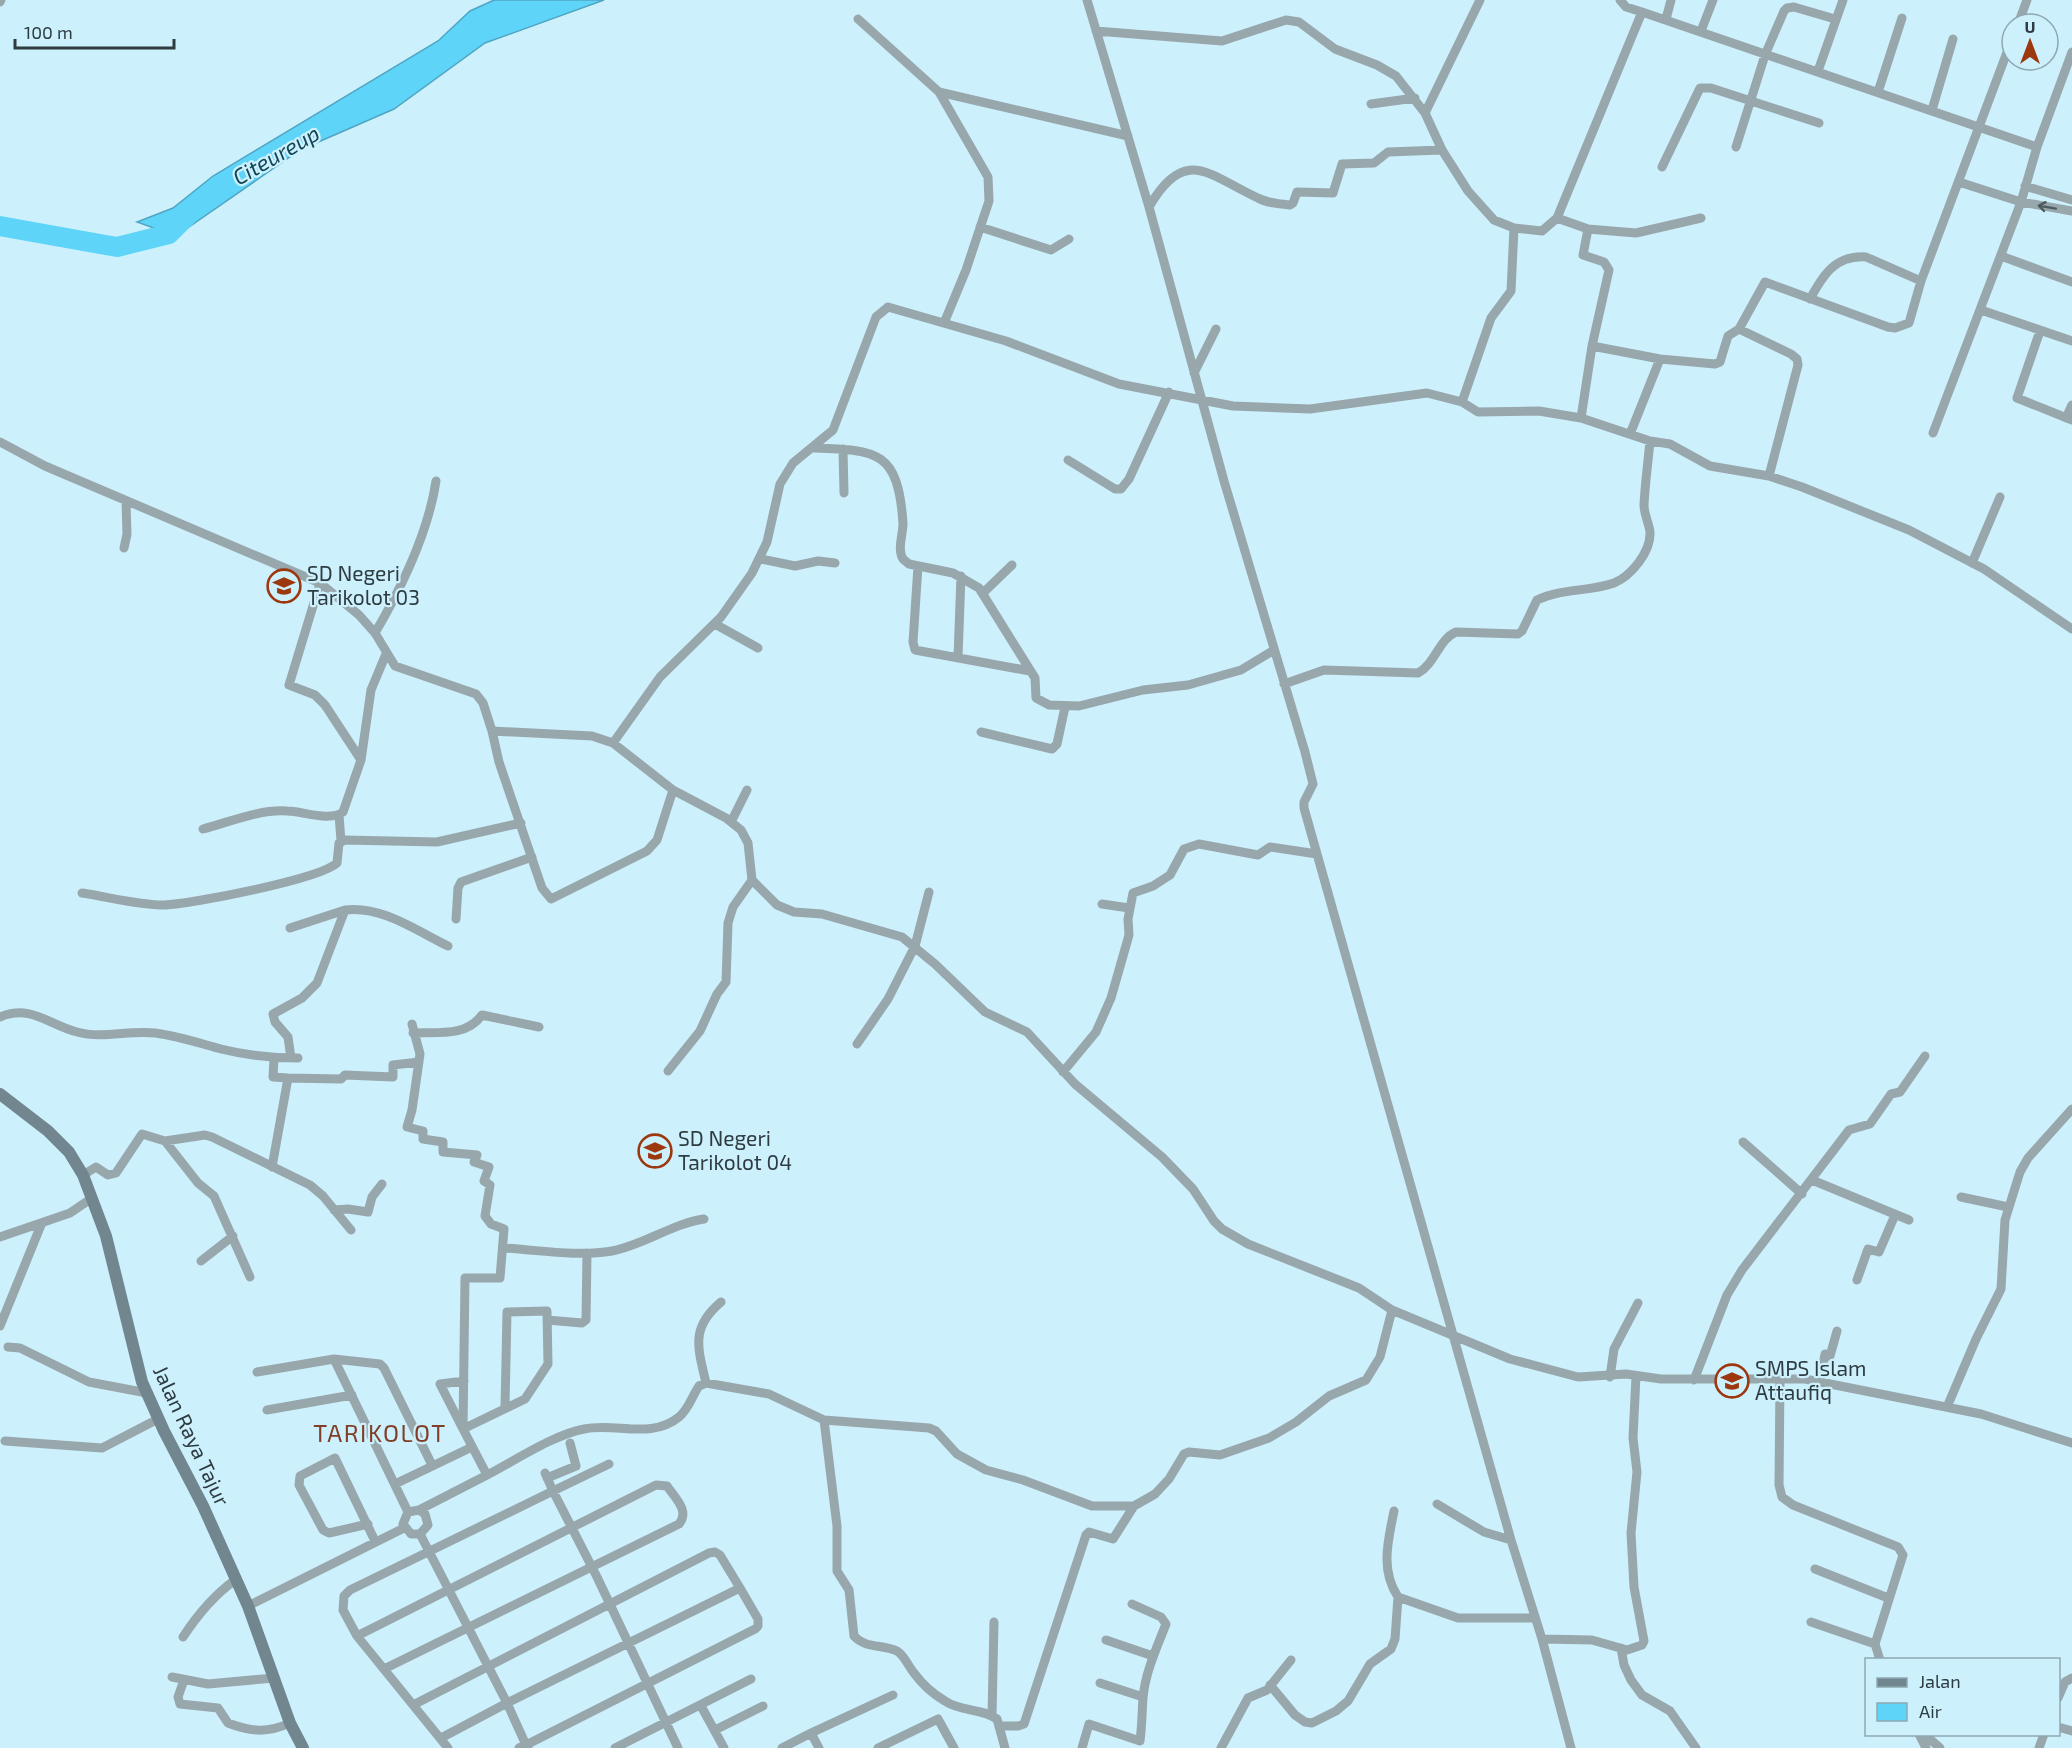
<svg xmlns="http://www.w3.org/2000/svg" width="2072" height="1748" font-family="'Exo 2',sans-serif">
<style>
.water{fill:#5ed4f9;stroke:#50a6c2;stroke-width:1.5}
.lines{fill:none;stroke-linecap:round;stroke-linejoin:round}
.river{stroke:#5ed4f9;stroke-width:20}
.street{stroke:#98a7ac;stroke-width:9}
.secondary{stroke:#71868e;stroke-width:12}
.oneway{stroke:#4e5c61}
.labels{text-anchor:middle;stroke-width:4.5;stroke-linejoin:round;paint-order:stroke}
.poi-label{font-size:21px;fill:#2e3c41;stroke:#cdf0fd;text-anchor:start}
.street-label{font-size:21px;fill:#2e3c41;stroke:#cdf0fd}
.water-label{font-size:22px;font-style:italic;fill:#114655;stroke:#cdf0fd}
.quarter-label{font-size:24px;letter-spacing:1.5px;fill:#813d26;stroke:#cdf0fd}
</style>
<rect width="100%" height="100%" fill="#cdf0fd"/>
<!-- water -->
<path class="water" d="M 494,0 L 604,0 L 485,43 L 394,109 L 300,150 L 176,236 L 137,222 L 173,208 L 213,176 L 438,41 L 470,11 Z"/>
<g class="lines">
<!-- river -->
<path class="river" d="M 0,226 L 117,247 L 169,234 L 187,216"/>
<!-- street -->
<path class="street" d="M 1087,0 L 1149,207 L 1224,481 L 1305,752 L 1313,784 L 1304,802 L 1304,808 L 1511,1540 L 1542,1639 L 1571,1748
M 1620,0 L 1626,7 L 1642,12
M 0,2 L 1,0
M 858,19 L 939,92 L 988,177 L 989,201 L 966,270 L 944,323
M 1666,19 L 1671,0
M 2018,24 L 2027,0
M 1096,31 L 1222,41 L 1286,20 L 1299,22 L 1335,49 L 1377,65 L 1396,76 L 1425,113 L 1442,150 L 1468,191 L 1494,220 L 1514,228
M 1701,31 L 1713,0
M 1818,71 L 1843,0
M 939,92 L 1128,136
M 1878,92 L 1902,18
M 1371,104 L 1415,98
M 1932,110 L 1953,39
M 1425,113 L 1480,0
M 1736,147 L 1765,55 L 1784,11 L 1787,8 L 1794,7 L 1835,19
M 1662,167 L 1700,88 L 1711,88 L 1819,123
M 1959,182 L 2021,202 L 2072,211
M 2025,186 L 2072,200
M 1149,207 C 1185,144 1210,176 1258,198 C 1267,203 1279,204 1290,205 L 1293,203 L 1297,192 L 1333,193 L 1342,164 L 1374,163 L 1388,152 L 1442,150
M 1557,218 L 1588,229 L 1583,255 L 1604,262 L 1609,270 L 1592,346 L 1581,418
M 980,227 L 1051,250 L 1069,239
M 1588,229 L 1636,233 L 1701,218
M 2001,256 L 2072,282
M 1810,299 C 1823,275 1835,255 1866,257 L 1921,281
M 1981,310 L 2072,341
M 1739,329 L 1791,354 L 1797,359 L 1798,365 L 1769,476
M 2040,331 L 2017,398 L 2072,420
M 1592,346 L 1660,359 L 1715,364 L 1720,362 L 1728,336 L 1739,329 L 1765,282 L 1888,327 L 1895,328 L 1909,323 L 1921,281 L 2012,39
M 1194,373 L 1216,329
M 1462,402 L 1491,318 L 1511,291 L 1514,228 L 1542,231 L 1557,218 L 1642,12 L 2037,147
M 2066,418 L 2072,405
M 1933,433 L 2021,202 L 2037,147 L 2072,52
M 1630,434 L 1660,359
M 0,442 L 45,466 L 320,583 L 359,615 L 375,633 L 395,666 L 476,694 L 483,703 L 492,731 L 592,736 L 613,743 L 673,790 L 726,818 L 741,830 L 748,843 L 752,880 L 777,905 L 794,912 L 822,914 L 902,937 L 935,964 L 985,1012 L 1027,1032 L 1075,1084 L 1162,1157 L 1193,1189 L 1214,1221 L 1222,1229 L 1248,1244 L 1359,1288 L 1392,1310 L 1510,1359 L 1578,1377 L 1626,1374 L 1661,1379 L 1805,1379 L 1981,1414 L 2072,1443
M 814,448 C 878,450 898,451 903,523 C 903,535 897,549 903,559 L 909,564 L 953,573 L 979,588 L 1035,678 L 1036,698 L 1049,705 L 1079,706 L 1143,690 L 1188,685 L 1241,670 L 1274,650
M 843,449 L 844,493
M 1068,460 L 1115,489 L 1121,489 L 1129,479 L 1169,392
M 124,548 L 127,534 L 126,502
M 761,559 L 795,566 L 818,561 L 835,563
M 1972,563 L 2000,497
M 918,566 L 913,642 L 915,650 L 1030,671
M 320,583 L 289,685 L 315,695 L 325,705 L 361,760
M 983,593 L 1012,565
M 715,624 L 758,648
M 375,633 C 402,587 428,534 436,481
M 958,657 L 961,576
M 1284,684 L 1324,670 L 1418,673 C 1435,664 1439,639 1456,632 L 1518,634 L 1522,631 L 1537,600 C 1562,588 1589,592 1614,583 C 1631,576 1651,552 1650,532 C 1649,523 1644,515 1644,505 C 1645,484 1648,462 1650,441
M 492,731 L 499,762 L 542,888 L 551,899 L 647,851 L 657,840 L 673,790
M 981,732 L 1052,749 L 1057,744 L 1065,707
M 613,743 L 660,677 L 721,617 L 752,573 L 767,542 L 780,484 L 793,463 L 833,430 L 876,317 L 888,307 L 1006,341 L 1119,384 L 1233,406 L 1310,409 L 1427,393 L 1462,402 L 1478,412 L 1539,411 L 1581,418 L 1650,441 L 1670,444 L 1710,466 L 1769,476 L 1802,487 L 1909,530 L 1984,569 L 2072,629
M 339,815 L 341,841
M 731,822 L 747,790
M 203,829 C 229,822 260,809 287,811 C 302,811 330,822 343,812 L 361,760 L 371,690 L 386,654
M 82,893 C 109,897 138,905 164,905 C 192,904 320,879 337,863 L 339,843 L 345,840 L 437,842 L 521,823
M 1102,904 L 1129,908
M 345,910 C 381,905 417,931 448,946
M 456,919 L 458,888 L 461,882 L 532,857
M 290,928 L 345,910 L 317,983 L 302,998 L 273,1014 L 275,1022 L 288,1037 L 291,1058
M 0,1017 C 31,1004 49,1025 77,1032 C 102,1039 130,1030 155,1033 C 178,1036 199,1043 221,1049 C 245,1055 273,1058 298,1058
M 412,1024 L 420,1054 L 412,1110 L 407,1127 L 423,1131 L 423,1139 L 443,1142 L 443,1152 L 477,1155 L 474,1162 L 489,1167 L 484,1181 L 490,1185 L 485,1216 L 491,1224 L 504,1229 L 500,1278 L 465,1278 L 463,1429 L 487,1475 L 419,1510 L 408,1512 L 403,1524 L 411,1534 L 420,1534 L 428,1525 L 425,1514 L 419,1510
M 413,1033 C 438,1032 466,1037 482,1015 L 539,1027
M 857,1044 L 888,999 L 915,946 L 929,892
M 274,1058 L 273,1077 L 288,1078
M 668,1071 L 700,1031 L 717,994 L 726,982 L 728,923 L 733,907 L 752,880
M 1063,1072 L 1096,1032 L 1111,998 L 1129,935 L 1128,919 L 1133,893 L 1153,886 L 1170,875 L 1184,849 L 1199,844 L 1258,855 L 1270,847 L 1317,854
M 165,1141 L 198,1183 L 214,1196 L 250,1277
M 1743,1142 L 1802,1194
M 272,1167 L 288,1078 L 341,1079 L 345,1075 L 393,1077 L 393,1065 L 419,1062
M 83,1175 L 96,1167 L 108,1175 L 116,1173 L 142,1134 L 165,1141 L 205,1135 L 212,1137 L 310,1185 L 323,1196 L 351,1230
M 1812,1180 L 1909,1220
M 1961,1197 L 2008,1207
M 334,1210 L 348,1209 L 368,1212 L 372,1197 L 382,1184
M 0,1237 L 70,1213 L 92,1198
M 504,1248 C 539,1250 577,1257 612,1251 C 644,1245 671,1224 704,1219
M 201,1261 L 233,1236
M 1857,1280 L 1868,1249 L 1879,1252 L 1895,1215
M 547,1320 L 582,1323 L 586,1320 L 587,1253
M 0,1326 L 41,1225
M 8,1347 L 20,1348 L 89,1382 L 147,1393
M 334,1359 L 408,1512
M 257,1372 L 334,1359 L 380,1364 L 384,1368 L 432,1465
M 1610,1377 L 1614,1349 L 1638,1303
M 1780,1379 L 1779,1485 L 1782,1497 L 1793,1505 L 1898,1547 L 1903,1555 L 1875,1644 L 1880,1660
M 1694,1380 L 1727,1295 L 1742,1270 L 1849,1130 L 1870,1124 L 1891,1094 L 1900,1092 L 1925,1056
M 464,1381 L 440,1384 L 463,1429 L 525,1399 L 548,1364 L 547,1311 L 507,1312 L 505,1407
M 1820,1381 L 1825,1354 L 1830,1356 L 1837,1331
M 706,1383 C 698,1348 690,1328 721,1302
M 1947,1407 L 1976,1339 L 2001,1289 L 2005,1220 L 2020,1172 L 2028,1158 L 2072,1109
M 267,1410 L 352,1395
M 824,1420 L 837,1526 L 837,1571 L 849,1590 L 854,1636 C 866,1649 883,1644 897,1651 C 905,1656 908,1666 914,1673 C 922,1684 933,1694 945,1701 C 961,1712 982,1708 997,1719 L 1005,1748
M 5,1441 L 102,1448 L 158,1419
M 545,1473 L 553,1491 L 609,1464
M 487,1475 C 516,1460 553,1435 584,1429 C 615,1422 651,1440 679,1417 C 689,1409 692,1396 699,1386 L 706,1383 L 769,1394 L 824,1420 L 929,1428 L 936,1431 L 957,1454 L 986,1470 L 1023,1480 L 1092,1506 L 1134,1506 L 1155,1494 L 1169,1479 L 1184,1454 L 1189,1452 L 1220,1455 L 1269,1438 L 1296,1422 L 1329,1396 L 1366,1380 L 1380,1357 L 1392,1310
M 547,1478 L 576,1466 L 570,1443
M 395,1484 L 472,1447
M 1437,1504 L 1484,1532 L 1511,1540
M 1394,1511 C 1388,1541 1380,1570 1398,1597 L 1458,1618 L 1535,1618
M 368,1524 L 329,1533 L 323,1530 L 299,1485 L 300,1476 L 335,1458 L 375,1541
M 420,1534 L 507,1703 L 441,1738
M 1815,1569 L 1888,1598
M 248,1606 L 404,1528
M 1811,1622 L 1875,1644
M 357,1636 L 656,1485 L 667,1486 C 675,1498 690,1511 679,1524 L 384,1669
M 183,1637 C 198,1614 213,1596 235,1580
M 1542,1639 L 1592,1640 L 1627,1650 L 1642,1645 L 1644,1641 L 1634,1587 L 1631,1533 L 1637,1472 L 1633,1438 L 1636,1376
M 1106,1640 L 1153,1656
M 1621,1648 L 1624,1665 L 1631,1680 L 1642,1695 L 1670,1711 L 1696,1748
M 172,1677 L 208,1684 L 274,1678
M 184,1680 L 178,1697 L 180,1704 L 218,1708 L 228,1723 C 251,1732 268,1733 290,1723
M 1100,1683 L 1143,1697
M 1270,1685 L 1295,1715 L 1305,1722 L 1312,1723 L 1336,1711 L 1348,1701 L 1370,1664 L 1391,1649 L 1395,1639 L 1398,1597
M 2058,1698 L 2065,1682 L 2072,1678
M 415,1704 L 709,1553 L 715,1552 L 720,1555 L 740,1588
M 701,1706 L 724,1748
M 992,1716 L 994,1622
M 1000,1726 L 1018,1726 L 1024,1724 L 1086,1535 L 1089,1532 L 1113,1539 L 1134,1506
M 2058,1727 L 2072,1731
M 715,1730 L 763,1706
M 811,1733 L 893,1695
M 1919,1734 L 1926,1748
M 1924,1734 L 1940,1748
M 448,1748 L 357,1636 L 343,1610 L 344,1596 L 350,1590 L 553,1491 L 597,1577 L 678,1748
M 519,1748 L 526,1745 L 755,1629 L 758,1626 L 758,1619 L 740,1588 L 507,1703 L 526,1745 L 528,1748
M 615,1748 L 751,1679
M 782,1748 L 811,1733 L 819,1748
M 878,1748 L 938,1719 L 954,1748
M 1082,1748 L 1089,1724 L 1140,1741 C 1142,1726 1142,1712 1143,1698 C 1145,1673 1157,1647 1166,1624 L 1161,1617 L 1132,1604
M 1221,1748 L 1248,1698 L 1267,1690 L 1291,1660
M 2039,1748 L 2044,1734"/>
<!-- secondary -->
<path class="secondary" d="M 0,1094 L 48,1131 L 69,1152 L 83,1175 L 106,1236 L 142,1382 L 164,1431 L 203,1506 L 248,1606 L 290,1723 L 303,1748"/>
</g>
<!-- one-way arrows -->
<defs><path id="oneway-shaft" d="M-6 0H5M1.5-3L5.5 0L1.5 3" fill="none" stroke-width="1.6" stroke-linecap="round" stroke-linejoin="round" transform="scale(1.5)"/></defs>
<use class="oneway" href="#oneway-shaft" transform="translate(2047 207) rotate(-170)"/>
<!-- icons -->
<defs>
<symbol id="school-ring" viewBox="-11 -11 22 22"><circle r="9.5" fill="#cdf0fd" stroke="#9c370e" stroke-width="1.5"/><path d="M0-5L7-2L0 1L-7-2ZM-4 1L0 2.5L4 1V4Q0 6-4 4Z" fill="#9c370e"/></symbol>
</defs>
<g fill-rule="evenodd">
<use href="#school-ring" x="265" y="567" width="38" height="38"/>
<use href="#school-ring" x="636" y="1132" width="38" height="38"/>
<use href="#school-ring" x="1713" y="1362" width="38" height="38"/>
</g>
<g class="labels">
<!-- poi labels -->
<g class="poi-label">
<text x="307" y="581">SD Negeri<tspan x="307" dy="24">Tarikolot 03</tspan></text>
<text x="678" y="1146">SD Negeri<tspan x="678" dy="24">Tarikolot 04</tspan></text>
<text x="1755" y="1376">SMPS Islam<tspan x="1755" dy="24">Attaufiq</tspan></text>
</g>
<!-- street labels -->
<g class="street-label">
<text transform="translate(191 1436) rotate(65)" y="7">Jalan Raya Tajur</text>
</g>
<!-- water labels -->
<g class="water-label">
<text transform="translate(276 155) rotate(-30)" y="8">Citeureup</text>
</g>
<!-- quarter labels -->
<g class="quarter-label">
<text x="380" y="1442">TARIKOLOT</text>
</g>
</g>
<!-- legend -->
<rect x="1865" y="1658" width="195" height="78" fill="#cdf0fd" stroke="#8da8b2" stroke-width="1.5"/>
<rect x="1877" y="1678" width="30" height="9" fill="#71868e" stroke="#8da8b2" stroke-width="1.5"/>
<text x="1919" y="1688" font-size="18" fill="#2e3c41">Jalan</text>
<rect x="1877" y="1703" width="30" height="18" fill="#5ed4f9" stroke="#8da8b2" stroke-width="1.5"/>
<text x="1919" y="1718" font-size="18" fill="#2e3c41">Air</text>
<!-- north arrow -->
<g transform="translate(2030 42)"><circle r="28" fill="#cdf0fd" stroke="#8da8b2" stroke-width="1.5"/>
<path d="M0-4.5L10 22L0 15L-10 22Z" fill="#9c370e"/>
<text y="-9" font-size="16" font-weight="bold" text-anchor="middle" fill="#2e3c41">U</text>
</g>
<!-- scale -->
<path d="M15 39v9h159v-9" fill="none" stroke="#2e3c41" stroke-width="3"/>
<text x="24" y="39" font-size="18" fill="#2e3c41" stroke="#cdf0fd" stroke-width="4.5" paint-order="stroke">100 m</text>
</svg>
